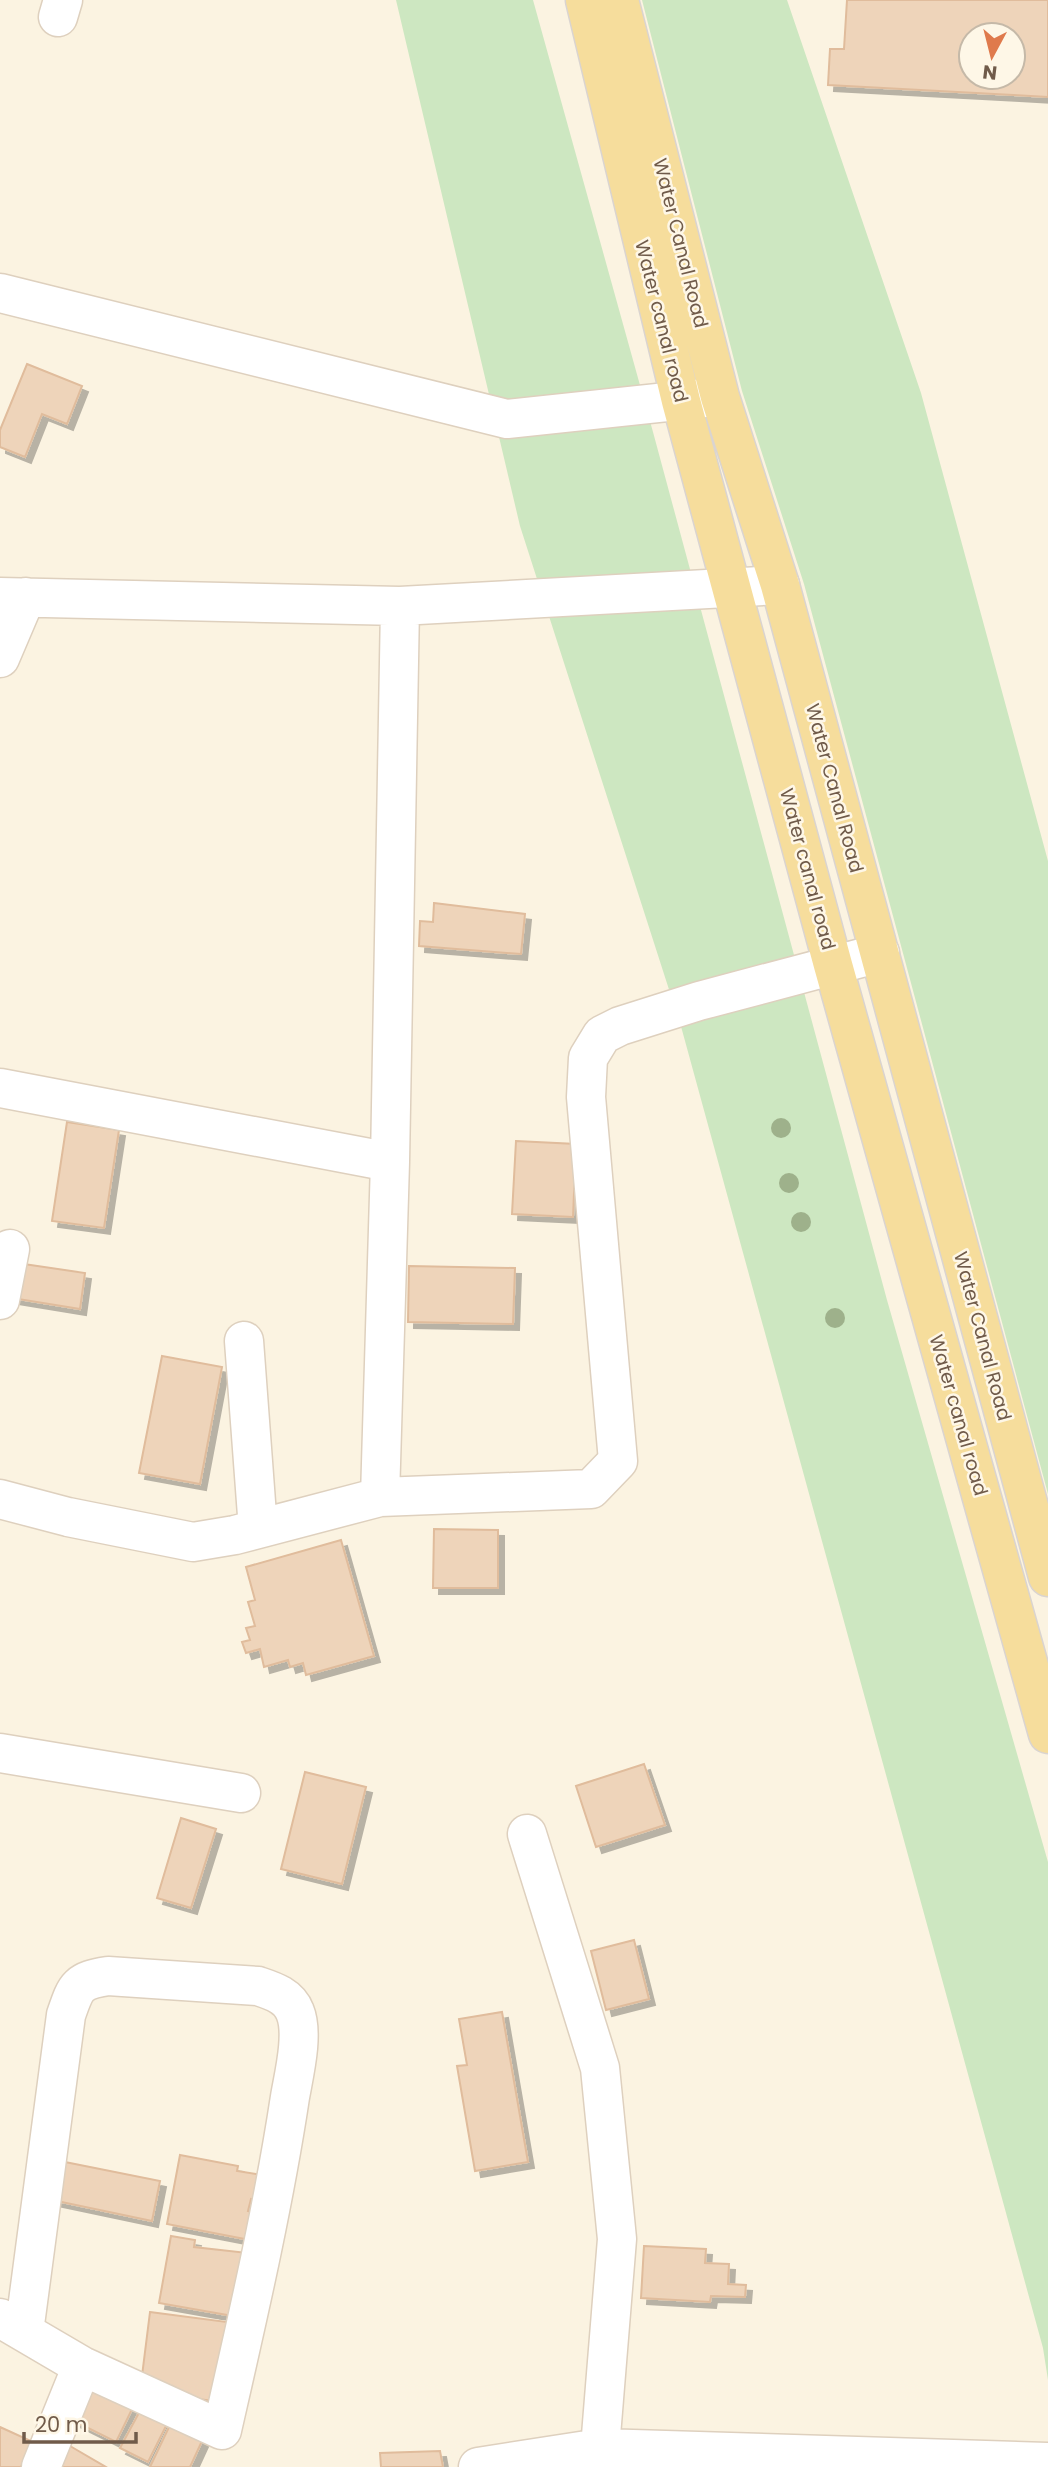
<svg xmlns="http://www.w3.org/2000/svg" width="1048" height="2467" font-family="Poppins,sans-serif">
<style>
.green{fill:#cde7c1}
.building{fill:#eed4ba;stroke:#e0bc9c;stroke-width:2;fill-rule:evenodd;filter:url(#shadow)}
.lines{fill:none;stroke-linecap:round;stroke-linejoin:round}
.minor-casing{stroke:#ded0be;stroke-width:41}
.major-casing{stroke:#dad4d0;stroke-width:41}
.minor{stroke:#fff;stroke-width:38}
.major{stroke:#f6dd9c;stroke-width:38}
.tree{fill:#9eb18b}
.labels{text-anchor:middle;stroke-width:5;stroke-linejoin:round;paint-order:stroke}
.street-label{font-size:19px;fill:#705b4a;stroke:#fef7e7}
</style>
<defs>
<filter id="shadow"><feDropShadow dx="6" dy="6" stdDeviation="0" flood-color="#0004"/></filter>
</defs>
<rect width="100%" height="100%" fill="#fbf3e1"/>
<!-- green -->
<path class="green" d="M 396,0 L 533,0 L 653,432 L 887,1300 L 1048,1862 L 1048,2380 L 1043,2348 L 682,1030 L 520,526 Z
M 642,0 L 787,0 L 921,393 L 1048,861 L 1048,1494 L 804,584 L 742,391 Z"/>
<!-- building -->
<path class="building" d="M 847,0 L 1048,0 L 1048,97 L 828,85 L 830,49 L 844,49 ZM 971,35 L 1013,35 L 1013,77 L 971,77 Z
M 27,364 L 82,386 L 67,424 L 42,414 L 25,457 L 0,447 L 0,430 Z
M 434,903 L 525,914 L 521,954 L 419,946 L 420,921 L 433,922 Z
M 67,1122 L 119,1130 L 104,1228 L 52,1221 Z
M 516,1141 L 576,1144 L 573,1217 L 512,1214 Z
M 17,1263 L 85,1273 L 80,1309 L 12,1298 Z
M 409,1266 L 515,1268 L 513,1324 L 408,1322 Z
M 162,1356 L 222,1367 L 200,1484 L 139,1473 Z
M 434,1529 L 498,1530 L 498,1588 L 433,1588 Z
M 341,1540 L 374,1656 L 306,1675 L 303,1663 L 290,1667 L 288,1660 L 264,1667 L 260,1649 L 246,1653 L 242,1642 L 250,1640 L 246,1628 L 255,1626 L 248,1602 L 255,1600 L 246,1567 Z
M 644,1764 L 665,1825 L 596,1847 L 576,1786 Z
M 305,1772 L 366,1787 L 342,1884 L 281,1869 Z
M 181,1818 L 216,1829 L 191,1908 L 157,1898 Z
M 634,1940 L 649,1999 L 606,2010 L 591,1951 Z
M 502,2012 L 528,2162 L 475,2171 L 457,2066 L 467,2065 L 459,2019 Z
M 180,2155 L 238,2166 L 237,2171 L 262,2175 L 257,2200 L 251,2199 L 248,2211 L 255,2213 L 250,2240 L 167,2224 Z
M 60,2161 L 160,2181 L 152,2221 L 52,2200 Z
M 171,2236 L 195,2240 L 194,2247 L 248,2253 L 233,2316 L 159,2303 Z
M 644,2246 L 706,2249 L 705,2263 L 729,2264 L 728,2284 L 746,2285 L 745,2297 L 711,2296 L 710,2302 L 641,2298 Z
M 150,2312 L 227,2322 L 214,2401 L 140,2392 Z
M 87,2379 L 135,2403 L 116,2442 L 68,2418 Z
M 141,2409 L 168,2422 L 148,2462 L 120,2448 Z
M 170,2425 L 202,2441 L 190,2467 L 150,2467 Z
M 0,2427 L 33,2442 L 21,2467 L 0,2467 Z
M 70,2446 L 106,2467 L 46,2467 Z
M 440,2451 L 443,2467 L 381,2467 L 380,2453 Z"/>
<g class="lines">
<defs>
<path id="minor" d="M 58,17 L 63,0
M 0,293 L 507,419 L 714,397
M 0,597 L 400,606 L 780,585
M 0,658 L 26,597
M 0,1088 L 390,1162
M 0,1300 L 10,1249
M 244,1341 L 258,1529
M 380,1497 L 390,1162 L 400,606
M 0,1499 L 68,1517 L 193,1542 L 235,1535 L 380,1497 L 591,1489 L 618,1461 L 586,1097 L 588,1058 L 602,1035 L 620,1026 L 699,1001 L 880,953
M 0,1753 L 241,1793
M 527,1834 L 600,2068 L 617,2239 L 600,2448
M 0,2318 L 82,2366 L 222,2430 C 247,2320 273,2209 290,2097 C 294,2074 304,2034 295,2012 C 289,1996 273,1991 258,1986 L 108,1976 C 77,1981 76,1986 66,2015 L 24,2332
M 41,2467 L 82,2366
M 478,2467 L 600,2448 L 1048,2462"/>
<path id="major" d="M 585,0 L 681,401 L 833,965 L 1048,1734
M 619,0 L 720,397 L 780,585 L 1048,1577"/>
</defs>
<!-- minor casing -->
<use href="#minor" class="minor-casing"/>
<!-- major casing -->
<use href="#major" class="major-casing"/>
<!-- minor -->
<use href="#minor" class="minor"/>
<!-- major -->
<use href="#major" class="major"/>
</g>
<!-- trees -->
<g class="tree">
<circle cx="781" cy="1128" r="10"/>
<circle cx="789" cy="1183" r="10"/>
<circle cx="801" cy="1222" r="10"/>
<circle cx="835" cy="1318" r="10"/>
</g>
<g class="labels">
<!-- street labels -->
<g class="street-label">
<text transform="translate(681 243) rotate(76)" y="7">Water Canal Road</text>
<text transform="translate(662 321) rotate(76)" y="7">Water canal road</text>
<text transform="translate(835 788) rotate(75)" y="7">Water Canal Road</text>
<text transform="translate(808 869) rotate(75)" y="7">Water canal road</text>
<text transform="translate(983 1336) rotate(75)" y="7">Water Canal Road</text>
<text transform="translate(959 1415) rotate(74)" y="7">Water canal road</text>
</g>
</g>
<!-- north arrow -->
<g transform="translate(992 56) rotate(187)"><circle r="33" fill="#fef7e7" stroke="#c5b9a8" stroke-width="2"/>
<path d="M0-5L12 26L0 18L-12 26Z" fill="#df7a4c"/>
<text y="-10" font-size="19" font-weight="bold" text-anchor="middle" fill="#705b4a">N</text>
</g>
<!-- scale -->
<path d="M24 2432v10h112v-10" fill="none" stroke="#705b4a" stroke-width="3.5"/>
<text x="35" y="2432" font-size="21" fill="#705b4a" stroke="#fef7e7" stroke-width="5" paint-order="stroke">20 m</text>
</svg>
